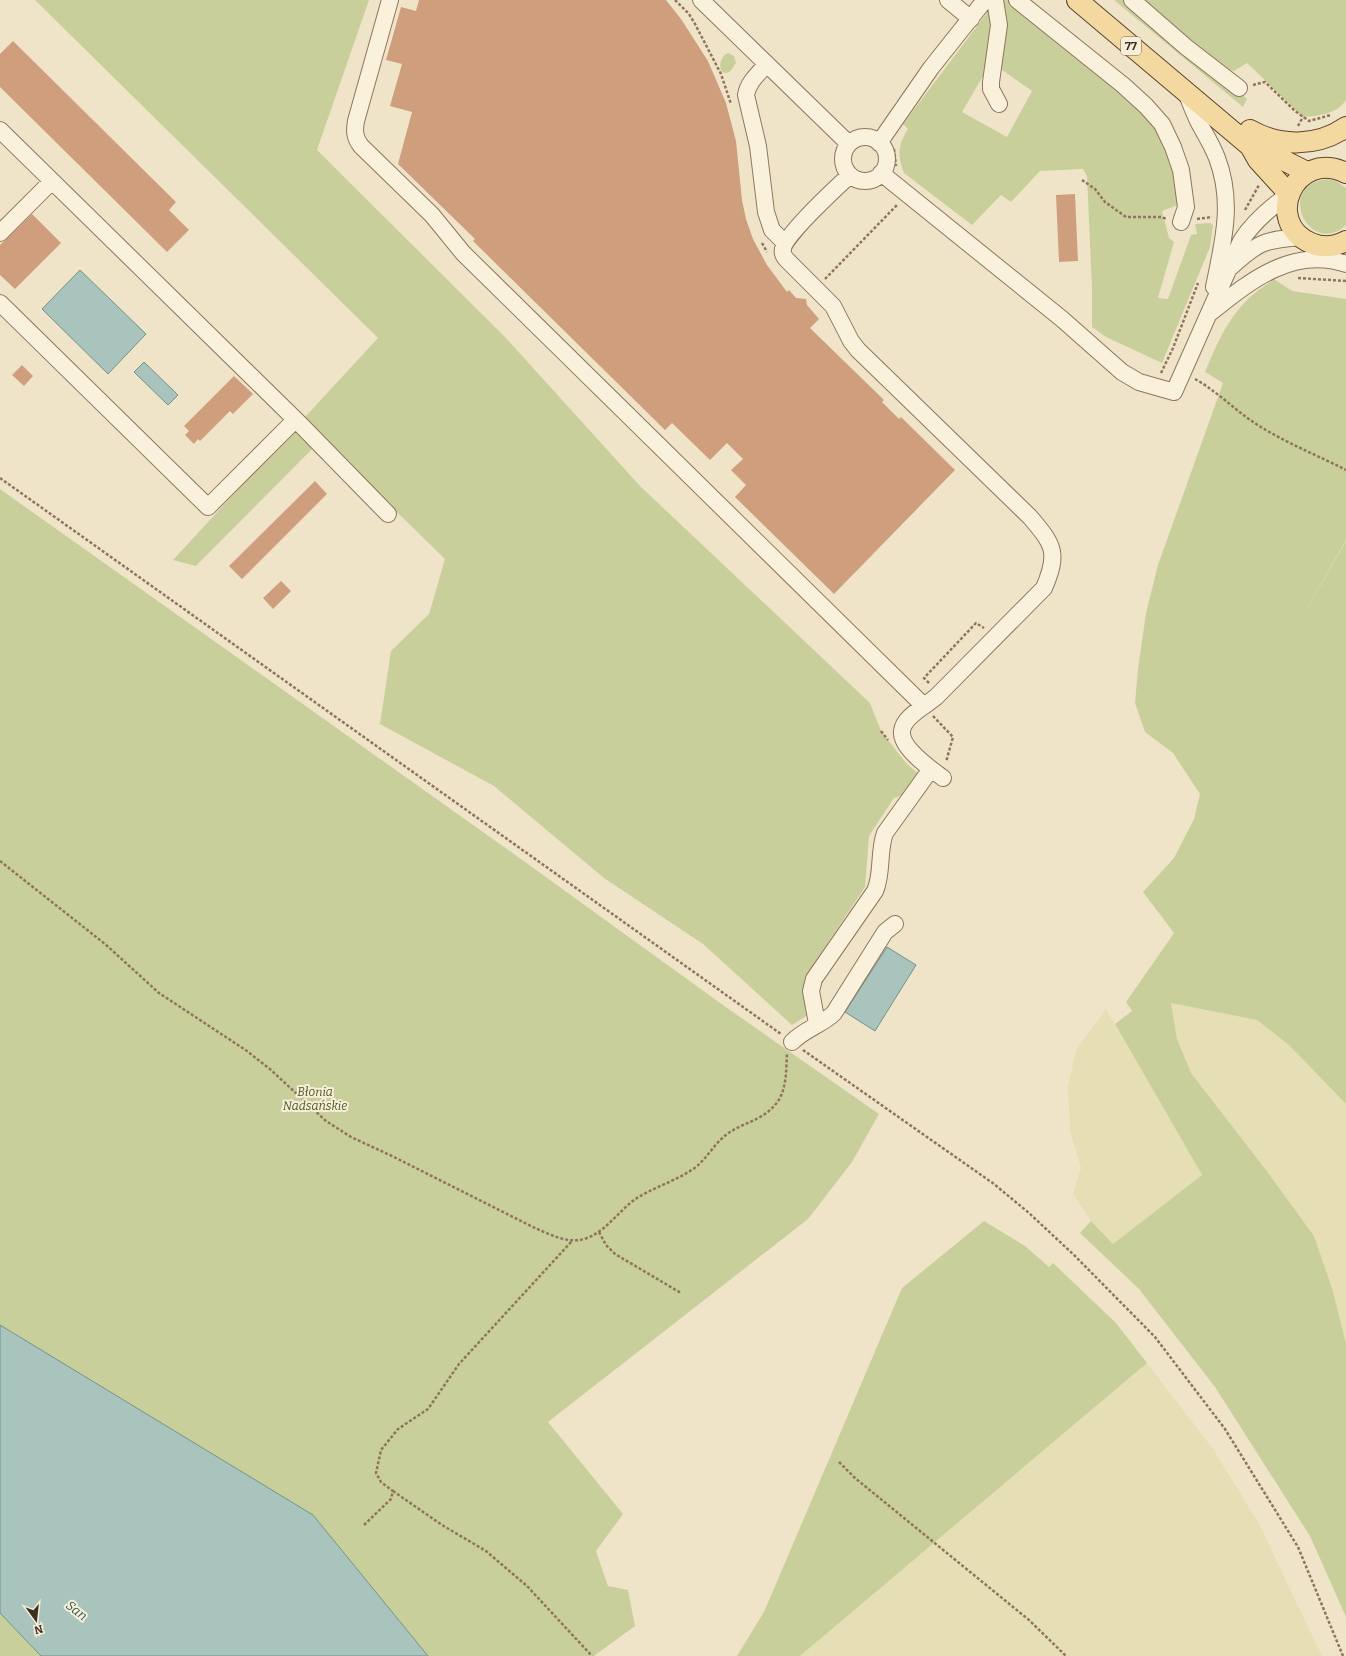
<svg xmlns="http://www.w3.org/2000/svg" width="1346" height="1656" font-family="Bitter,serif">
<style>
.farmland{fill:#e6deb5}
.green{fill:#c9cf9b}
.water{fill:#a9c4bc;stroke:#6f938a}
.building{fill:#cf9f7d}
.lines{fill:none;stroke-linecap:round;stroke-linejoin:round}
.minor-casing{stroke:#8d765c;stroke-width:18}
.major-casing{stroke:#5b4430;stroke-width:22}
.path{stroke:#8d765c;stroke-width:2.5;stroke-dasharray:3 2;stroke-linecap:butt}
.minor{stroke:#faf1dc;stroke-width:16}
.major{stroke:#f3d9a0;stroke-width:20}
.labels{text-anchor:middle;stroke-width:4;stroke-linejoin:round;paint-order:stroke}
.shield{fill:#f7eed8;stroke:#756857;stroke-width:1}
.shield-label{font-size:11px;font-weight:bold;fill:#3d2e20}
.park-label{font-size:12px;font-style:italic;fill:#4d5a26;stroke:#f7eed8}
.water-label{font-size:13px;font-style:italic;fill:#2f5d5a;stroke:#f7eed8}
</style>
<rect width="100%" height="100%" fill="#f0e4c8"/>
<!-- farmland -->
<path class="farmland" d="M 1171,1003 L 1257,1020 L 1289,1045 L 1346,1104 L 1346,1343 L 1332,1288 L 1314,1236 L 1266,1170 L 1191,1073 L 1177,1039 Z
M 1106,1009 L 1202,1175 L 1113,1244 L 1091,1221 L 1073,1194 L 1081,1168 L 1070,1131 L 1068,1087 L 1076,1050 Z
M 1147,1363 L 1213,1449 L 1258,1522 L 1322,1656 L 800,1656 Z"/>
<!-- green -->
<path class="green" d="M 35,0 L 369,0 L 317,150 L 506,338 L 640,486 L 870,703 L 881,731 L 906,763 L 931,785 L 894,798 L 869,836 L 865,887 L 805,977 L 808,1015 L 792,1025 L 703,944 L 604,878 L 494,786 L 380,724 L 391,651 L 429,614 L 445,559 L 322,439 L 196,566 L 173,560 L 378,338 Z
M 1002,0 L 1011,0 L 1135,102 L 1152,122 L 1172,157 L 1180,201 L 1178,205 L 1162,211 L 1169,238 L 1174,242 L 1158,298 L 1168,299 L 1191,235 L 1197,234 L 1195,224 L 1210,223 L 1213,225 L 1210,247 L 1162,363 L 1106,337 L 1092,327 L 1092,288 L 1087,176 L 1083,169 L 1040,171 L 1011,202 L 1001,195 L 972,225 L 904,173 C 897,155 898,145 908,129 L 903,124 L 993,5 L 992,30 L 987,69 L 962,112 L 1007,137 L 1032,91 L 998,67 Z
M 1114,0 L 1128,0 L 1184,49 L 1247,99 L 1243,107 Z
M 1143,0 L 1346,0 L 1346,100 C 1337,114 1318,116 1303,117 L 1247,63 L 1234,71 L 1224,69 Z
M 728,53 L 734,56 L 736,63 C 732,68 730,76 722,72 C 718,65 721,56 728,53 Z
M 1327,179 L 1336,181 L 1346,188 L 1346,225 C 1311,258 1273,187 1327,179 Z
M 1274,279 L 1292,291 L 1346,299 L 1346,540 L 1295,629 L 1346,541 L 1346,1104 L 1289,1045 L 1257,1020 L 1171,1003 L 1177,1039 L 1191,1073 L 1266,1170 L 1314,1236 L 1332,1288 L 1346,1343 L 1346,1617 L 1310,1536 L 1215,1387 L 1139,1289 L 1080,1233 L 1091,1221 L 1113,1244 L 1202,1175 L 1115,1024 L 1132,1011 L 1126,1002 L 1174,933 L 1143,892 L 1174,858 L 1194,819 L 1200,794 L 1173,753 L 1145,732 L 1135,703 L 1138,669 L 1146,613 L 1158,565 L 1223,383 L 1205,372 C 1216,346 1226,321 1247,300 C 1255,292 1265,286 1274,279 Z
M 0,489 L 514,854 L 727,1008 L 879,1114 L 852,1162 L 808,1219 L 548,1422 L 623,1514 L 596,1551 L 608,1586 L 628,1590 L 635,1626 L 594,1656 L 428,1656 L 313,1515 L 0,1325 Z
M 984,1221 L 1025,1246 L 1049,1267 L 1053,1263 L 1116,1323 L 1147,1363 L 800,1656 L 737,1656 L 764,1612 L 902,1288 Z
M 0,1613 L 41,1656 L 0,1656 Z"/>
<!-- water -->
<path class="water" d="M 80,270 L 146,334 L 108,374 L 42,309 Z
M 144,362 L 178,395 L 168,405 L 134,372 Z
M 887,947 L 916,965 L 875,1031 L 845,1012 Z
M 0,1325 L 313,1515 L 428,1656 L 41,1656 L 0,1613 Z"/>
<!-- building -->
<path class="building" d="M 419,0 L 666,0 L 681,19 L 708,61 L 726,103 L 736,141 L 742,200 L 746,219 L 753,239 L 767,265 L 787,292 L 789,290 L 796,298 L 806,299 L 807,305 L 819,319 L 810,328 L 884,400 L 882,402 L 899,419 L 901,417 L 955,470 L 834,594 L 735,497 L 746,485 L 731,470 L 743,459 L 727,443 L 710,460 L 672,423 L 665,430 L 473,241 L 475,239 L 398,164 L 412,112 L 390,106 L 402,64 L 386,60 L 401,7 L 416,11 Z
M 13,41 L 176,202 L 169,210 L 189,230 L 167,252 L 0,87 L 0,54 Z
M 1075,194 L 1078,261 L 1059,262 L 1056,195 Z
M 32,214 L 61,243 L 15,289 L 0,275 L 0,245 Z
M 22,365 L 33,376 L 24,386 L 12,375 Z
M 234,376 L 253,394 L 233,414 L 230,411 L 200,441 L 198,439 L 194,444 L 185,435 L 189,431 L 184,426 Z
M 315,481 L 327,494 L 242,579 L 229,566 Z
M 281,581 L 291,591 L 273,609 L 263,598 Z"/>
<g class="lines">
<defs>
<path id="minor" d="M 390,0 L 356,121 C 354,132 355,138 361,146 L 432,215 L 463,253 L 924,706 L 936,697 L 1044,588 C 1059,553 1054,545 1030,517 L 858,350 L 851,341 L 833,306 L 787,260 C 784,257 782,253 783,249 C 784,236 838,186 850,175
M 701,0 L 849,144
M 948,0 L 971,19
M 995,0 L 999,25 L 991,82 L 991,89 L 999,104
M 1017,0 L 1123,85 L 1146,106 L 1162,124 L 1173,147 L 1181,170 L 1186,207 L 1181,222
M 1132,0 L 1186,47 L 1239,88
M 767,64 C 759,73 748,82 746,95 L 758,146 L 766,212 L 772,230 L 785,243
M 1186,92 C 1190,102 1194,113 1199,123 C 1205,134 1212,145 1217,158 C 1234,203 1223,242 1214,287
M 0,130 L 300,424 L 388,514
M843 159a22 22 0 1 1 44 0a22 22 0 1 1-44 0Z
M 879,143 L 931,68 L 985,0
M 881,173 L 1062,319 L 1122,372 L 1139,382 L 1174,392 L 1241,241 C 1253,222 1271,207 1289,194
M 0,233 L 52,181
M 1231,267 C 1258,242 1264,240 1301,237
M 0,303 L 208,507 L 295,420
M 1210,313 C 1249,282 1292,246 1346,264
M 924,706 C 917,711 903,720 902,731 C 900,748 931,769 943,778
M 817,1024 L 811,991 L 814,979 L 875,891 C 883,873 878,852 885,833 L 931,769
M 792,1042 C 806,1028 822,1025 834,1013 L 885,932 L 895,924"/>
<path id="major" d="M 1077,0 L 1250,146 L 1269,153 L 1307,172
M 1250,130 C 1280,147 1317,147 1346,127
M 1250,146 L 1258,160 L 1289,194
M 1346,173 C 1295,148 1262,222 1311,243 C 1322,248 1335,247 1346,241"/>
</defs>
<!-- minor casing -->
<use href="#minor" class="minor-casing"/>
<!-- major casing -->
<use href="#major" class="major-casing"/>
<!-- path -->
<path class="path" d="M 675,0 L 689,14 L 695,24 L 721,74 L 731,104
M 1253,85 L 1265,82 L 1295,111 L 1309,121 L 1331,115
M 1298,126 L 1303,117
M 894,149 L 896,166
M 1082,180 L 1095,189 L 1105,202 L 1126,217 L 1161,217 L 1167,219
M 1245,210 L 1259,185
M 1197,219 L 1212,217
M 762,243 L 767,252
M 1298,278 L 1346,281
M 825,279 L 897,205
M 1161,373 L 1173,348 L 1198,283
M 1195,379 C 1213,389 1229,404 1246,417 C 1276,439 1313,453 1346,470
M 0,478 L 781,1034
M 929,683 L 924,678 L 976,623 L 984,628
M 933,716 L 953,737 L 946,762
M 881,731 L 888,740
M 0,861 L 105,944 L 159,993 L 247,1051 L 271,1070 L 326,1121 L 351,1137 L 394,1157 L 535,1228 C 551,1235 570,1245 587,1238 C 606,1231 618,1212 634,1200 C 653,1187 677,1181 696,1167 C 708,1157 716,1141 730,1132 C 744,1123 763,1119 774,1106 C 787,1093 786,1071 787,1054
M 803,1050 L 994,1184 L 1029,1213 L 1074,1255 L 1155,1337 L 1225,1429 L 1298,1547 L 1343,1656
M 599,1232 L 606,1245 L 615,1254 L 681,1293
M 839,1462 L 855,1478 L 1029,1620 L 1066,1656
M 393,1491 L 442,1525 L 486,1551 L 527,1586 L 592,1656
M 364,1525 L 391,1499 L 393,1491 L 381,1482 L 376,1473 L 381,1450 L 398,1429 L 428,1409 L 459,1364 L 572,1241"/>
<!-- minor -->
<use href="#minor" class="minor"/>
<!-- major -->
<use href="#major" class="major"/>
</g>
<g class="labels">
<!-- shield labels -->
<rect class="shield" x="1121" y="37" width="20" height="18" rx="3"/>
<g class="shield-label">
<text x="1131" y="50">77</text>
</g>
<!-- park labels -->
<g class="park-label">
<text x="315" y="1096">Błonia<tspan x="315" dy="14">Nadsańskie</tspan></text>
</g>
<!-- water labels -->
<g class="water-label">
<text transform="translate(77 1610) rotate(38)" y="5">San</text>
</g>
</g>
<!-- north arrow -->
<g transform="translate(36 1620) rotate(165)" stroke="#f7eed8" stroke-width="3" paint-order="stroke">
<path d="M0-3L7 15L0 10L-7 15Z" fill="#3d2e20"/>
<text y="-6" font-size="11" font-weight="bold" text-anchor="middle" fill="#3d2e20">N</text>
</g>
</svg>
